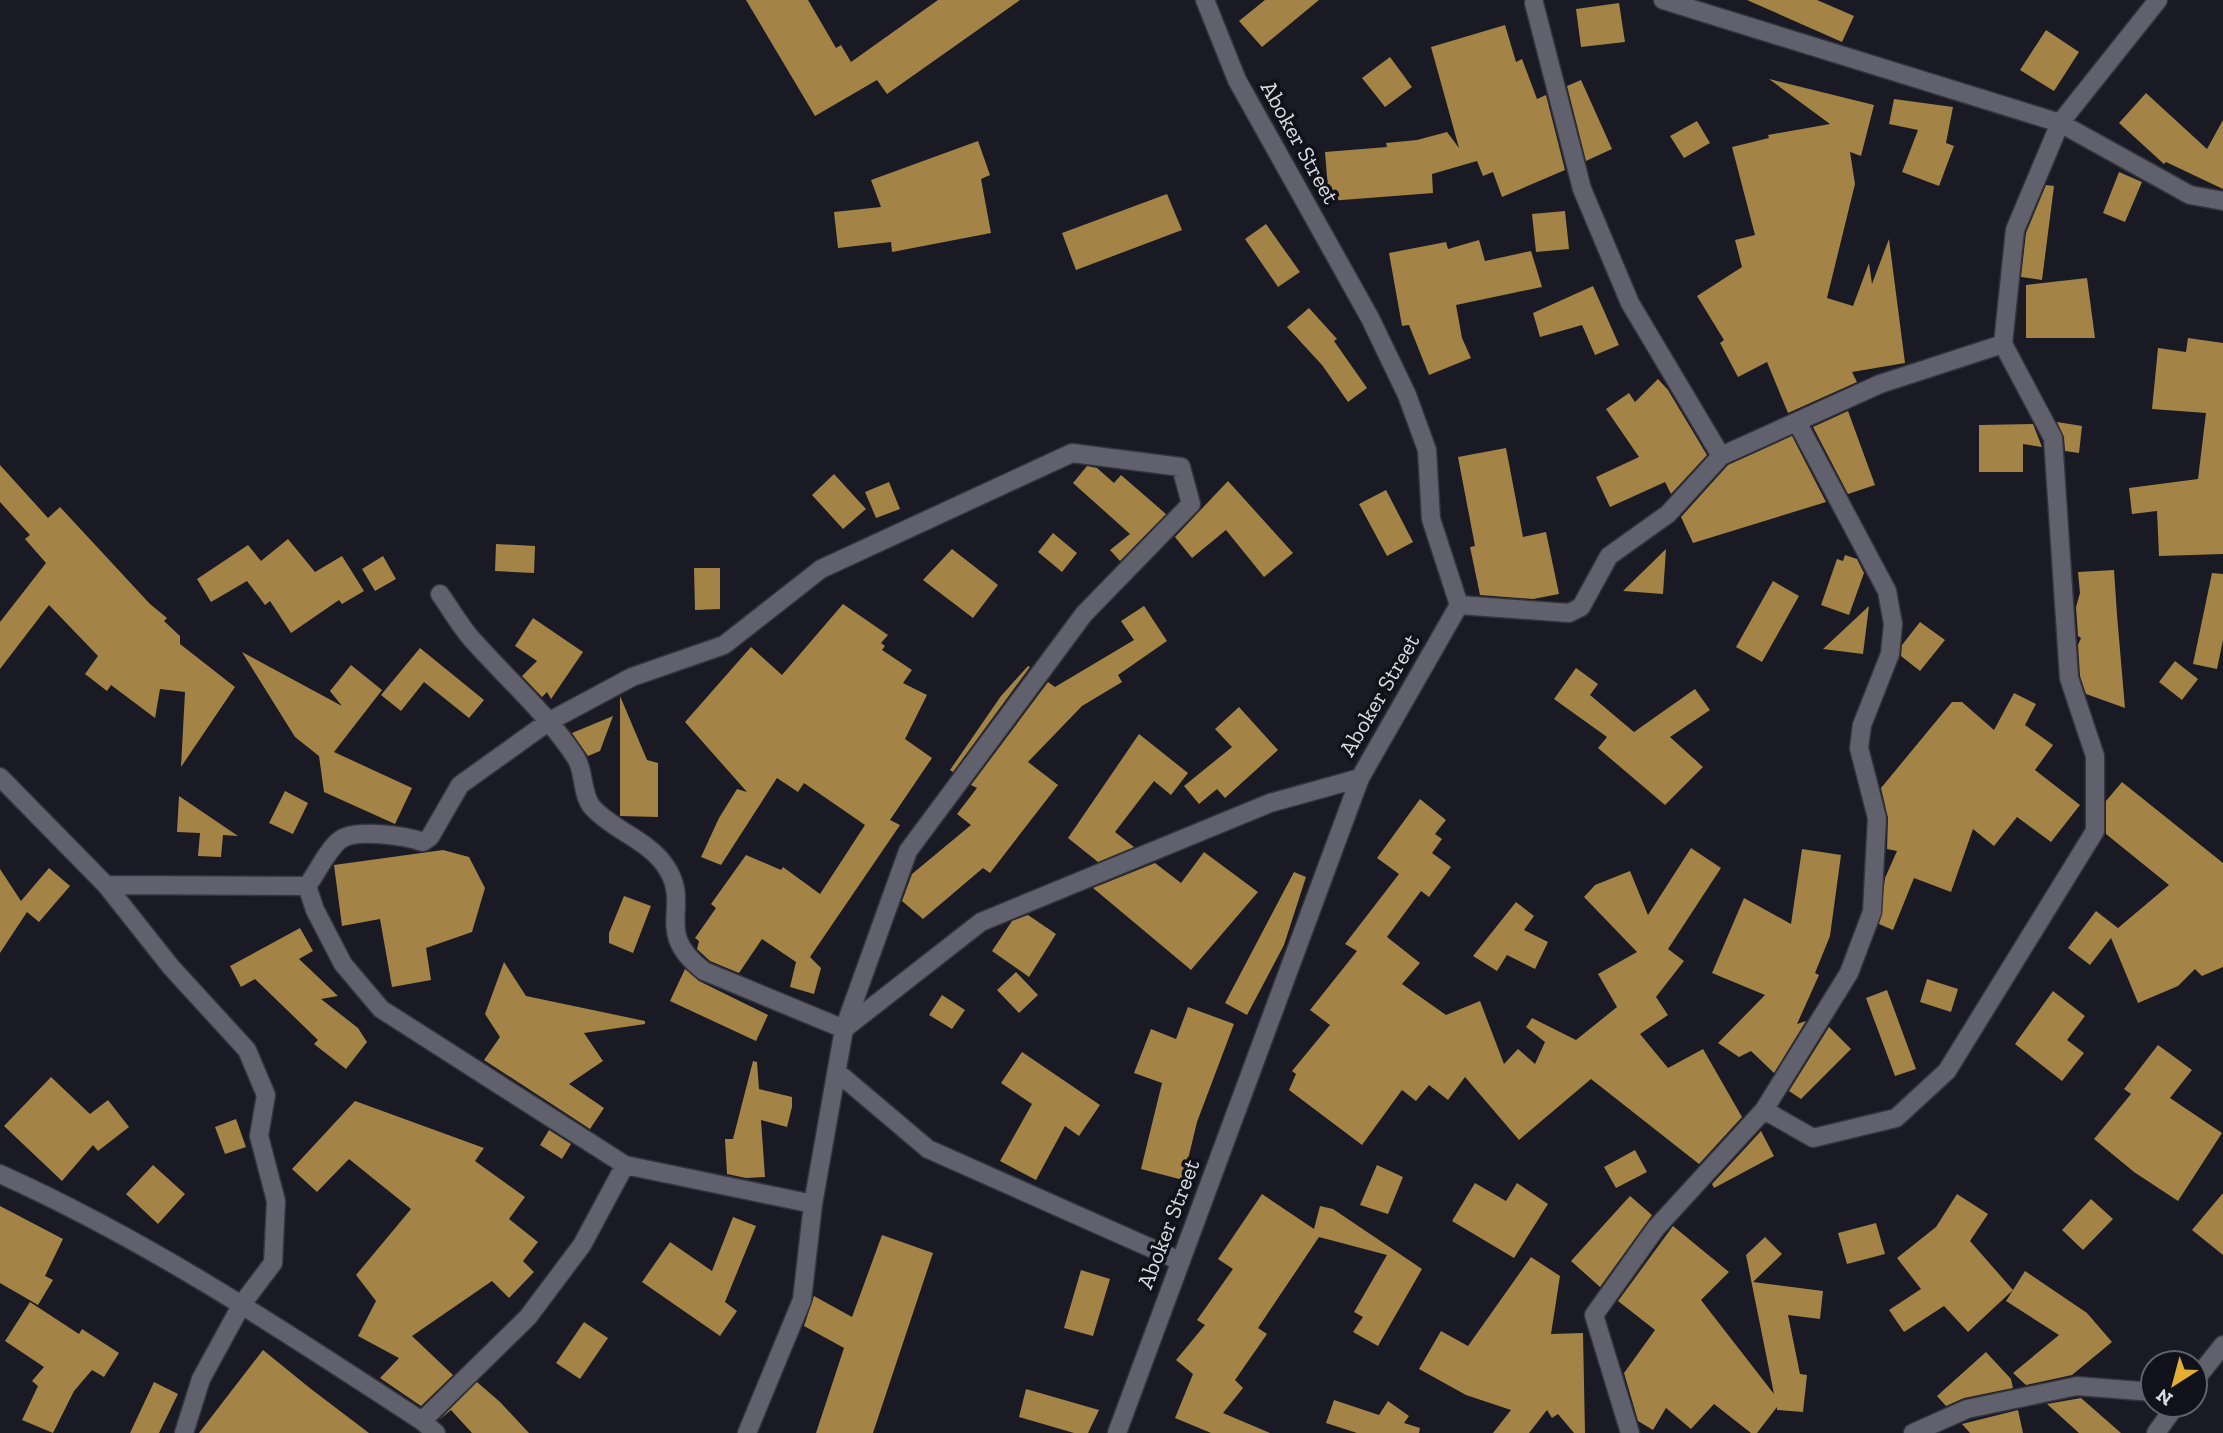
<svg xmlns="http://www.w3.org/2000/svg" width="2223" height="1433" font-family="'Zilla Slab',serif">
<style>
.building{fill:#a38446}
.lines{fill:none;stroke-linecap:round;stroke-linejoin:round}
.street-casing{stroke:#34343c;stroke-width:21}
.secondary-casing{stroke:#34343c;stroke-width:21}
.street{stroke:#60616d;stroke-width:18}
.secondary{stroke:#60616d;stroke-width:18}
.labels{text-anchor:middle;stroke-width:7;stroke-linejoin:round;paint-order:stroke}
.street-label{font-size:23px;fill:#dadae1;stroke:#10111a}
</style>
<rect width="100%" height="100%" fill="#191a24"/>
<!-- building -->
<path class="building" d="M 746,0 L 808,0 L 836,48 L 841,45 L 851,62 L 938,0 L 1020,0 L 887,94 L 877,80 L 815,116 Z
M 1265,0 L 1319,0 L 1262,47 L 1239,21 Z
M 1747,0 L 1817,0 L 1854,16 L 1842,42 Z
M 1619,3 L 1625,42 L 1581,47 L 1576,9 Z
M 1505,25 L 1516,62 L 1522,59 L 1537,99 L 1546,95 L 1565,170 L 1502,197 L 1493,172 L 1483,176 L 1477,161 L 1432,174 L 1433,193 L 1329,201 L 1325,152 L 1387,147 L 1386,143 L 1417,140 L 1447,132 L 1459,148 L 1431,47 Z
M 2046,30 L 2079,52 L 2054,91 L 2020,70 Z
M 1390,57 L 1412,87 L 1385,107 L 1362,78 Z
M 1769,79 L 1874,105 L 1861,156 L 1850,152 L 1855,184 L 1827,298 L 1853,306 L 1869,263 L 1872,284 L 1889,239 L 1905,363 L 1852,372 L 1857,382 L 1788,413 L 1767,362 L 1738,377 L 1720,343 L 1724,340 L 1697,296 L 1742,267 L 1735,240 L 1755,235 L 1732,147 L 1769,138 L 1768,135 L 1830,124 Z
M 1581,80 L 1612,149 L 1586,161 L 1567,86 Z
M 2146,93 L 2207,149 L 2223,120 L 2223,189 L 2166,162 L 2164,164 L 2119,123 Z
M 1894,99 L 1953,107 L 1946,143 L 1954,146 L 1939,186 L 1902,172 L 1918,130 L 1889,124 Z
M 1697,121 L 1710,143 L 1684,158 L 1670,136 Z
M 978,141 L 990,175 L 981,179 L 991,233 L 892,252 L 891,242 L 838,248 L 834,212 L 881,207 L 871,180 Z
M 2119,172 L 2142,182 L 2125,222 L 2103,213 Z
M 2046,185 L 2054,186 L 2042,280 L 2021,277 L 2026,233 Z
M 1167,194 L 1182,230 L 1076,270 L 1062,233 Z
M 1565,211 L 1569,249 L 1536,252 L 1532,214 Z
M 1266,224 L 1300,272 L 1278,287 L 1245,239 Z
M 1479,240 L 1485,261 L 1531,251 L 1542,287 L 1456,305 L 1462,338 L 1471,358 L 1429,375 L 1409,325 L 1402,326 L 1389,253 L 1446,242 L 1448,249 Z
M 2087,278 L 2095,338 L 2026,338 L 2026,285 Z
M 1593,286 L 1619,345 L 1595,355 L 1582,325 L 1540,337 L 1533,313 Z
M 1309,308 L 1337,339 L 1334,341 L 1367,388 L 1348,402 L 1322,365 L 1287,327 Z
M 2188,338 L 2223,343 L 2223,554 L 2159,556 L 2157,511 L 2132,514 L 2129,488 L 2198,479 L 2206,413 L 2152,409 L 2158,348 L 2186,352 Z
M 1658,379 L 1668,390 L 1707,455 L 1671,494 L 1665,482 L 1610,507 L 1596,477 L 1639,457 L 1606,409 L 1629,393 L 1635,402 Z
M 1848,411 L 1875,485 L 1848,494 L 1813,427 Z
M 2057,422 L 2082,426 L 2079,453 L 2065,451 L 2064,437 Z
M 2033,424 L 2042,447 L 2023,444 L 2023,472 L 1979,472 L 1979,425 Z
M 1792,436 L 1826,502 L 1693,543 L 1681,517 L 1728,465 Z
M 1506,448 L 1523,537 L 1546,532 L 1559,594 L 1533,599 L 1480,595 L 1470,547 L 1475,546 L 1458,457 Z
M 0,465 L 48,518 L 60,507 L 150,604 L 167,618 L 164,621 L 180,636 L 180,644 L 235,687 L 181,767 L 185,692 L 160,689 L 155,718 L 111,685 L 107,691 L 85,674 L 98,656 L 49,605 L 0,669 L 0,622 L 46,563 L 25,539 L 30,535 L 0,502 Z
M 1087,466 L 1097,468 L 1114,483 L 1121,475 L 1166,514 L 1120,561 L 1110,550 L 1130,534 L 1073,483 Z
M 834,474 L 866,509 L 843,529 L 812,495 Z
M 1228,481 L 1293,553 L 1264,577 L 1226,530 L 1192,558 L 1175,537 Z
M 889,482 L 900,509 L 876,518 L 865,492 Z
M 1386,490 L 1413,542 L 1387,556 L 1359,504 Z
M 1053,533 L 1077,553 L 1062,572 L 1038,552 Z
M 288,539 L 315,572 L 342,556 L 364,591 L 342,604 L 339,600 L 291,633 L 270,601 L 265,605 L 247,581 L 211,602 L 197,579 L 248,545 L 261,561 Z
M 496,544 L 535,546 L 534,573 L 495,571 Z
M 952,549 L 998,585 L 973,618 L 923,580 Z
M 1666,549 L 1663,594 L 1623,591 Z
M 1845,555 L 1857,559 L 1864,573 L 1849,615 L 1821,605 L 1837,559 L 1843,561 Z
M 383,556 L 396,579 L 375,591 L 362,569 Z
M 694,568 L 720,568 L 720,609 L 695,610 Z
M 2114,570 L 2117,615 L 2125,708 L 2086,694 L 2080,676 L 2078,645 L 2081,638 L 2078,636 L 2076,607 L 2080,593 L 2078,572 Z
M 2212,573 L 2223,574 L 2223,640 L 2217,669 L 2193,664 Z
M 1773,581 L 1799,596 L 1762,662 L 1736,647 Z
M 843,604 L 888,635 L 881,643 L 885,646 L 882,650 L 912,670 L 903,683 L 927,695 L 905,739 L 932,758 L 890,820 L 900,825 L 810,957 L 821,968 L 814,994 L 790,987 L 796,962 L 762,939 L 739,973 L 710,961 L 697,949 L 699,941 L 695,938 L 716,908 L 711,904 L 746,855 L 781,870 L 783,867 L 820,894 L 865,825 L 804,783 L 798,792 L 777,778 L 721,865 L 701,857 L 719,818 L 737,789 L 747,792 L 685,722 L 751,647 L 782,675 Z
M 1144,606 L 1167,641 L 1118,675 L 1122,682 L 1082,706 L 1028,762 L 1058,785 L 990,873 L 983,868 L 923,919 L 902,901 L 912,874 L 971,825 L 957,814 L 977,788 L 971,785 L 1048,682 L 1055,687 L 1134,640 L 1121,621 Z
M 1869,606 L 1863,654 L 1823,649 Z
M 533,618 L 583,652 L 551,699 L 547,692 L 542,697 L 522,676 L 537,661 L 515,646 Z
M 1920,622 L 1945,640 L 1920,671 L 1901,656 L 1902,645 Z
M 420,648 L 484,700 L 469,718 L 424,682 L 401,711 L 381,695 Z
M 242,652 L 342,706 L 330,691 L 351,665 L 382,690 L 334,752 L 412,788 L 395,824 L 324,792 L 319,756 L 295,737 Z
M 2175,661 L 2198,679 L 2182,700 L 2159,682 Z
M 1028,666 L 1030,667 L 953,772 L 950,770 L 1001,696 Z
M 1576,668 L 1598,684 L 1590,695 L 1634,732 L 1695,689 L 1710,710 L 1670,737 L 1703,767 L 1665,805 L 1598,748 L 1607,737 L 1554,699 Z
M 2014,693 L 2036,704 L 2025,725 L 2053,745 L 2035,770 L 2080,805 L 2051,842 L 2017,817 L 1994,846 L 1973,829 L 1951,892 L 1914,878 L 1893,930 L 1879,924 L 1885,878 L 1897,851 L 1887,849 L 1888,818 L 1881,788 L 1952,702 L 1962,702 L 1994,730 Z
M 620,696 L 647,760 L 658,763 L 658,817 L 620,816 Z
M 1239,707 L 1278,750 L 1225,798 L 1217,789 L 1199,804 L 1184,786 L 1232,747 L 1215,729 Z
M 613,716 L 600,751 L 588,756 L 572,733 Z
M 1139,734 L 1188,773 L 1171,795 L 1154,781 L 1115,832 L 1134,847 L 1098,862 L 1068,838 Z
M 2122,782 L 2223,863 L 2223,967 L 2202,976 L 2195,969 L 2178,986 L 2138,1003 L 2111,938 L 2090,965 L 2068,948 L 2096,911 L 2118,928 L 2169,885 L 2106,834 L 2106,801 Z
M 285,791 L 308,803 L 293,834 L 269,823 Z
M 179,796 L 238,836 L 223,835 L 221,857 L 198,856 L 200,833 L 177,832 Z
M 1420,799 L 1446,820 L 1435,834 L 1442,839 L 1432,853 L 1451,867 L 1429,897 L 1421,891 L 1387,937 L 1420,963 L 1402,984 L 1446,1015 L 1480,1001 L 1504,1064 L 1518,1049 L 1535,1064 L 1545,1042 L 1526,1027 L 1532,1018 L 1576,1040 L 1617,1007 L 1598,974 L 1637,952 L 1584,897 L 1595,885 L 1630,871 L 1648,915 L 1691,848 L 1721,868 L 1668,949 L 1684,961 L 1656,997 L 1668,1015 L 1640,1034 L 1668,1068 L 1703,1049 L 1742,1117 L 1699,1164 L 1591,1079 L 1519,1140 L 1465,1077 L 1448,1100 L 1429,1085 L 1416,1101 L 1402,1090 L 1362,1145 L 1289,1090 L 1296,1074 L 1292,1071 L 1330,1025 L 1310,1010 L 1357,951 L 1345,944 L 1399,874 L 1377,858 Z
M 1802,849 L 1841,855 L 1830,936 L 1815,973 L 1819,975 L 1797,1024 L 1806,1021 L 1774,1073 L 1751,1051 L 1739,1057 L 1718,1043 L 1765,995 L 1712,973 L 1744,898 L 1791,924 Z
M 443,850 L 469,857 L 485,888 L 472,932 L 426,948 L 431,980 L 392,987 L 380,919 L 342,926 L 334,865 Z
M 1204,852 L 1258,892 L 1191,970 L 1093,888 L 1155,863 L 1181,883 Z
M 49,868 L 70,886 L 39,922 L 27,912 L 0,953 L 0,869 L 21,901 Z
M 1294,872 L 1306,877 L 1284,945 L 1247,1015 L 1225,1003 Z
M 624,896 L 651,906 L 633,953 L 609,943 L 609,933 Z
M 1516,902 L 1534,916 L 1524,930 L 1548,942 L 1535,969 L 1507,955 L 1497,971 L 1473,956 Z
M 1028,915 L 1056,934 L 1029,977 L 992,951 L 1012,921 Z
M 300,928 L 313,951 L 299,959 L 338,996 L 321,999 L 358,1028 L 367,1042 L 346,1069 L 314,1044 L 318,1040 L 255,979 L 241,987 L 230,966 Z
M 504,962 L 526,996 L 645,1021 L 645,1024 L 584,1033 L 603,1061 L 569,1084 L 604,1108 L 590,1129 L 484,1060 L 500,1037 L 485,1014 Z
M 685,969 L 699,981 L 768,1015 L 756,1041 L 670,1001 Z
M 1016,972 L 1038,995 L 1019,1013 L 997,990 Z
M 1927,979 L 1958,989 L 1951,1012 L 1920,1002 Z
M 1887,990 L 1916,1069 L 1895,1076 L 1866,998 Z
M 2053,991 L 2085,1016 L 2067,1040 L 2084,1053 L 2062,1081 L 2015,1044 Z
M 942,995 L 965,1010 L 952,1029 L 929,1015 Z
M 1188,1007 L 1234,1024 L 1197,1122 L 1183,1180 L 1141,1169 L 1162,1083 L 1134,1073 L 1151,1029 L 1176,1039 Z
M 1829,1027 L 1851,1049 L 1801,1099 L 1789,1091 Z
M 2158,1045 L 2192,1070 L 2170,1098 L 2222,1133 L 2178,1201 L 2134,1172 L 2094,1139 L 2131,1094 L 2124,1089 Z
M 1022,1052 L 1100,1105 L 1079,1136 L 1065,1126 L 1036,1180 L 1000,1161 L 1032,1104 L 1001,1083 Z
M 753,1061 L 757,1062 L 759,1089 L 792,1097 L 792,1107 L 787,1127 L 761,1120 L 765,1177 L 746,1178 L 727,1174 L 725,1139 L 733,1139 Z
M 51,1077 L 90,1114 L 108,1100 L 129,1127 L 98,1151 L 93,1145 L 62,1181 L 4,1126 Z
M 355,1101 L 484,1148 L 475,1161 L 525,1197 L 509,1219 L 538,1242 L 523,1261 L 534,1272 L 509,1298 L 492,1281 L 412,1336 L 453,1375 L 421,1406 L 380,1378 L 399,1358 L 358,1336 L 376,1301 L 356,1275 L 411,1209 L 349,1159 L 317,1192 L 292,1169 Z
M 236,1119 L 246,1147 L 225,1154 L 215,1127 Z
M 549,1130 L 571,1144 L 562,1159 L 540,1145 Z
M 1761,1131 L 1774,1156 L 1714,1188 L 1712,1184 Z
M 1635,1150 L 1647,1172 L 1616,1188 L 1604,1167 Z
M 153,1165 L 185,1194 L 158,1224 L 126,1194 Z
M 1377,1165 L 1403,1177 L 1388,1214 L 1360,1205 Z
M 1475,1183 L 1506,1201 L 1517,1183 L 1548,1204 L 1514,1258 L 1452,1221 Z
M 2223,1193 L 2223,1255 L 2192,1230 Z
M 1262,1194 L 1314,1229 L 1320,1206 L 1333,1209 L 1422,1269 L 1378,1346 L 1353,1332 L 1363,1317 L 1354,1312 L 1387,1255 L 1319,1237 L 1258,1328 L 1267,1334 L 1235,1380 L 1243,1388 L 1223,1413 L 1270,1433 L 1211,1433 L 1175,1418 L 1193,1374 L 1176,1360 L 1205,1325 L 1197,1320 L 1233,1269 L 1218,1259 Z
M 1957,1194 L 1988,1214 L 1970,1241 L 2013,1290 L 1968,1332 L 1944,1306 L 1904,1332 L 1889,1310 L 1921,1289 L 1897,1258 L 1936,1227 Z
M 1630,1196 L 1652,1215 L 1600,1287 L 1571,1261 Z
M 2091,1199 L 2113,1219 L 2083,1250 L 2062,1230 Z
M 0,1206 L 63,1239 L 45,1276 L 53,1280 L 38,1305 L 0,1283 Z
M 733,1217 L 756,1226 L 725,1302 L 737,1311 L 720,1336 L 642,1282 L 670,1242 L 712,1271 Z
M 1876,1223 L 1885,1254 L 1847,1264 L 1838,1233 Z
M 1673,1226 L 1729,1272 L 1701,1300 L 1774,1394 L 1746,1255 L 1765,1237 L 1782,1254 L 1753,1282 L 1823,1291 L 1820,1319 L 1788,1315 L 1800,1374 L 1807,1375 L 1803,1412 L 1777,1410 L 1777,1407 L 1757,1433 L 1751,1433 L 1714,1404 L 1691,1429 L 1666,1408 L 1653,1430 L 1638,1421 L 1624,1373 L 1655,1330 L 1618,1301 Z
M 882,1235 L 933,1253 L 873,1433 L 816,1433 L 844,1348 L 804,1326 L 814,1296 L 852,1317 Z
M 1531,1257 L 1560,1276 L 1551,1334 L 1583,1333 L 1585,1433 L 1574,1433 L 1558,1414 L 1552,1418 L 1547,1410 L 1529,1433 L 1493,1433 L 1511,1410 L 1466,1395 L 1419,1369 L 1441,1331 L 1468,1346 Z
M 1081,1270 L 1110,1279 L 1093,1336 L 1064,1328 Z
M 2025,1271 L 2087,1313 L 2112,1342 L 2072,1375 L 2026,1385 L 2013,1373 L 2059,1335 L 2006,1301 Z
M 30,1302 L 79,1334 L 82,1329 L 119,1353 L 104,1377 L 92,1370 L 74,1391 L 53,1433 L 22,1420 L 38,1386 L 32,1381 L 44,1367 L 5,1341 Z
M 584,1322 L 608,1338 L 580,1379 L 556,1363 Z
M 263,1350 L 311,1389 L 369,1433 L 199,1433 Z
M 1986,1352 L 2011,1379 L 2013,1388 L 1964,1398 L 1946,1406 L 1937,1396 Z
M 154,1382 L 178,1394 L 159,1433 L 130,1433 Z
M 477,1382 L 500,1402 L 529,1433 L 472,1433 L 451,1410 L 439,1420 Z
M 1026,1389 L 1099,1410 L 1088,1433 L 1074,1433 L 1019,1417 Z
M 2081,1398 L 2121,1433 L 2079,1433 L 2047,1404 Z
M 1334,1400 L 1379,1415 L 1388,1401 L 1409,1416 L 1404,1423 L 1420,1428 L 1419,1433 L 1357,1433 L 1326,1423 Z
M 2018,1410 L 2023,1433 L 1970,1433 L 1962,1424 Z"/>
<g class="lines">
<defs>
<path id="street" d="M 1663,0 L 2060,123 L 2190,195 L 2223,201
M 1534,3 L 1582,189 L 1630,303 L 1721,456
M 1459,605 L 1569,613 L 1581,607 L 1609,556 L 1668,514 L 1721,456 L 1880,384 L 2003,344 L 2015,230 L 2060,123 L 2158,0
M 0,777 L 106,885 L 171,967 L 247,1050 L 266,1095 L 259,1136 L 276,1201 L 273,1263 L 242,1304 L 201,1379 L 184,1433
M 106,885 L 307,886
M 307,886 C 317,873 327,850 340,840 C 355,828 406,836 423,842 L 430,837 L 460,785 L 548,722 L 632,677 L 724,645 L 821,569 L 1072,453 L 1181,467 L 1191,504 L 1084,614 L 908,851 L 844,1029 L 704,971 C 650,930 695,906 664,864 C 647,840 613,830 593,808 C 581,795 585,772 576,758 C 547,713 505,677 470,637 C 459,624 450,608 440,594
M 307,886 L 315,910 L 343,964 L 381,1009 L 625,1165 L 813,1204
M 837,1072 L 928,1149 L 1180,1261
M 1764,1110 L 1813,1138 L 1896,1118 L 1947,1071 L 2095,831 L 2095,756 L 2069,678 L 2053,438 L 2003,344
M 0,1174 C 149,1241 286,1332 422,1421 L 436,1433
M 2195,1380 L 2223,1345
M 422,1421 L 528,1317 L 582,1245 L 625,1165
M 747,1433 L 802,1300 L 813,1204 L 844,1029 L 981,922 L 1270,803 L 1360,778
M 1630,1433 L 1594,1315 L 1656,1228 L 1764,1110 L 1849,973 L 1872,912 L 1877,818 L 1859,748 L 1862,725 L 1890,654 L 1893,624 L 1887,591 L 1797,422
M 1913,1433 L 1967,1409 L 2077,1386 L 2153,1392
M 2156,1433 L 2176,1405"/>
<path id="secondary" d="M 1117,1433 L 1360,778 L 1459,605 L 1431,519 L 1427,450 L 1407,395 L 1370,318 L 1237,80 L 1205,0"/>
</defs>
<!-- street casing -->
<use href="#street" class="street-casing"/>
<!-- secondary casing -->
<use href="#secondary" class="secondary-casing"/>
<!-- street -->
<use href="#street" class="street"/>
<!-- secondary -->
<use href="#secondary" class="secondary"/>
</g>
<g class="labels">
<!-- street labels -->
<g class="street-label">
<text transform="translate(1300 142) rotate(61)" y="8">Aboker Street</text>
<text transform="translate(1379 695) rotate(-60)" y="8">Aboker Street</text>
<text transform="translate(1168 1224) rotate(-69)" y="8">Aboker Street</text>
</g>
</g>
<!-- north arrow -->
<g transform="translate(2174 1384) rotate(216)"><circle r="33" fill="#10111a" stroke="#61616a" stroke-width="2"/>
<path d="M0-5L12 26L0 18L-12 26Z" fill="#e4ae35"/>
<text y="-10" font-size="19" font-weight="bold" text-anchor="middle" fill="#dadae1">N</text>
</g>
</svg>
